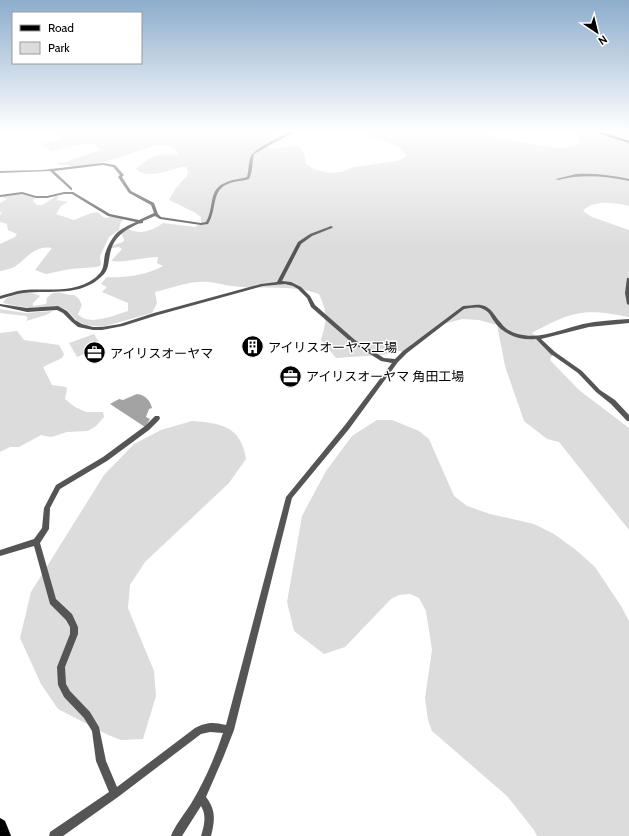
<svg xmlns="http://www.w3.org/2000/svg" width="629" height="836" font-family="Cabin,'Noto Sans JP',sans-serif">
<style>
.green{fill:#dcdcdc}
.water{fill:#a3a3a3}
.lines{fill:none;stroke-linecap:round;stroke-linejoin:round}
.stream{stroke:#a3a3a3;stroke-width:1.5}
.major-casing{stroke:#dbdbdb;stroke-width:1}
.highway-casing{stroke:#dbdbdb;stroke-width:1}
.minor{fill:#555;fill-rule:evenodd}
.major{fill:#000;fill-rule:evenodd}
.highway{fill:#000;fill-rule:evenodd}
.labels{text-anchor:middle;stroke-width:3;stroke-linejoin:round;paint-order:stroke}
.poi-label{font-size:13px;fill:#000;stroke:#fff;text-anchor:start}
</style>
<rect width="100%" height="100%" fill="#fff"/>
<!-- green -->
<path class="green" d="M 50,130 L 277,130 L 264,145 C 273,154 289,143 300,147 L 305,156 L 306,164 L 314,169 L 329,173 L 341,172 L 354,167 L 397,161 L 406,157 L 406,154 L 400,148 L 392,144 L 373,138 L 358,130 L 484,130 L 482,135 L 560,149 L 573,147 L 580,144 L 577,130 L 629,130 L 629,206 C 614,203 595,199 583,211 L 592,217 L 629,230 L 629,317 C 584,308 572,311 532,333 L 553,353 L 550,360 L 579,390 L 629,428 L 629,530 L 559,442 L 547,439 L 524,421 L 505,366 L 497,325 L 479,320 L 462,319 L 440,325 L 412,344 L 405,352 L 398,351 L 382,355 L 336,358 L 321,340 C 327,318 328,315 319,294 C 294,285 269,289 243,287 C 231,287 220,283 209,282 C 191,280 172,288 155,292 L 157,303 L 152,313 L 102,327 L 86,325 L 77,321 L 67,310 L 58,306 L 30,308 L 6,304 L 3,302 L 7,298 C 16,294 31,290 40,296 L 33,303 L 33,306 L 46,304 L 47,298 L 51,294 C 62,290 64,296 74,295 L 79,299 L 82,305 L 78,314 C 89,327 114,315 128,311 L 128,303 L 102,292 L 107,287 L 101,284 L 107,277 C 126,278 147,275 163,266 L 157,263 L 158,257 C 142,257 127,263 111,261 L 122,249 L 119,247 L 112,248 L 111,246 L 123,242 L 124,240 L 122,235 L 123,232 L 128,229 C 142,235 151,231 163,223 L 195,227 L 201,223 L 201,217 L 194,212 L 169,200 L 175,189 L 187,176 L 188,171 L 186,167 L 182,167 C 168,170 148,180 136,169 C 152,155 156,153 178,155 L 177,151 L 168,145 L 157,145 L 98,164 L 73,167 L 69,165 L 60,165 L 56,163 L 66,162 L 100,150 L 94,144 L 82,144 L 51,151 L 41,144 L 63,139 Z
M 18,193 L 28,194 L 35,198 L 33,201 L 37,205 L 42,205 L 54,198 L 52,197 L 55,196 L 59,197 L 57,200 L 68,202 L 61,206 L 56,214 L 74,220 L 91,213 L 98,212 L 103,217 L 106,218 L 114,216 L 124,218 L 120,224 L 119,230 L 109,237 L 100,256 L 101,265 L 97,267 L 70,269 L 46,274 L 35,270 L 52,248 C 35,245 28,257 16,266 C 11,269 5,270 0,271 L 0,244 L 15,237 L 17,234 L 8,230 L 7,224 L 0,222 L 0,215 L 2,213 L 0,212 L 0,203 L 7,199 L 1,197 Z
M 0,309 L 25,313 L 53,311 L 46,315 L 26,321 L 28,318 L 26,316 L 0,313 Z
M 17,331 L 24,340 L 59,345 L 64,354 L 62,358 L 43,367 L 52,385 L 66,387 L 67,389 L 65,399 L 75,407 L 86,412 L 103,412 L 104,417 L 96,426 L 88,431 L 67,432 L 51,437 L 41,435 L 19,447 L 10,447 L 0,452 L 0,333 Z
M 94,334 L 102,347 L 77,357 L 69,343 Z
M 377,420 L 392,420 L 419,431 L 429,439 L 454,496 L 467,506 L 490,514 L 534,524 L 554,534 L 576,550 L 595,567 L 621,606 L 629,621 L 629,836 L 537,836 L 534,830 L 507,796 L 432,731 L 428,720 L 425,698 L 432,650 L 426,611 L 419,598 L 410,594 L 399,595 L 391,599 L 345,647 L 324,654 L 294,631 L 287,602 L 302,516 L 326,471 L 352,436 Z
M 192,421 C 221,423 241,426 246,459 L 229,483 L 145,562 L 130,585 L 128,608 L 154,671 L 156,696 L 143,739 L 121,740 L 108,735 L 58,709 L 41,684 L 20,638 L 31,592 L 104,475 L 134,444 L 161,430 Z"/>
<!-- water -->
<path class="water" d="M 137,394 C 145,395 150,400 152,408 L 149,409 L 146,417 L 150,419 L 145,427 L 110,404 L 119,399 L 123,400 Z"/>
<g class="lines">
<!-- stream -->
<path class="stream" d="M 541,343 L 552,355"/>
<defs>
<path id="major" d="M 588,130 L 596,130 L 629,141 L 629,143 Z"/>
<path id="highway" d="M 0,818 L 5,821 L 11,836 L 0,836 Z"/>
</defs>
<!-- major casing -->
<use href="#major" class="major-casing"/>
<!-- highway casing -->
<use href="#highway" class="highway-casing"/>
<!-- minor -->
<path class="minor" d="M 293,130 L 298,130 L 268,146 L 254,154 C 252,162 253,171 249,179 C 243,181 236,181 230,183 C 210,190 218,208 208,224 L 201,225 L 160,219 L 155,216 L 143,221 L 143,223 C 138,223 134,226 130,228 C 119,234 112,242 110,254 C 108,263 109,270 102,276 C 81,297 51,290 24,293 C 15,294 8,297 0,299 L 0,296 C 8,294 15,291 24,290 C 48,288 74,294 95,278 C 105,270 103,265 105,254 C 107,247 111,240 115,235 C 120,229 129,225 136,222 L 108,216 L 72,194 L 64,194 L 47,198 L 36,198 L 22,194 L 0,197 L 0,195 L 22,192 L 36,196 L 47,196 L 64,192 L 73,192 L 110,214 L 139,220 L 154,213 L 151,205 L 129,193 L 118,177 L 120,175 L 113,167 L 103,165 L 54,171 L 72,188 L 72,190 L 71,190 L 50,171 L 0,173 L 0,171 L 42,170 L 103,163 L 115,165 L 124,175 L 122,177 L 131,191 L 154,203 L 158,214 L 161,217 L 201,223 L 206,222 C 215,207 207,189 227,182 C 234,179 240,179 247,177 C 249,170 248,163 251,156 C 254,149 285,134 293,130 Z
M 570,130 L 575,130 L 578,132 L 576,133 Z
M 576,174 C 594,173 611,175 629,179 L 629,181 C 605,176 582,174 558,180 L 556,179 Z
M 331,226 L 333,227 L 332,228 L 312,236 L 301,244 L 282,281 L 291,282 L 301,287 L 310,296 L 315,305 L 355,340 L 384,358 L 395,359 L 403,351 L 463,306 C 469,306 475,304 481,305 C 492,307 494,316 501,323 C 505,329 511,332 518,334 C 540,340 562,329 583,324 C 598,321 614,320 629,319 L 629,323 L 589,327 L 541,339 L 555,352 L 582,371 L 600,390 L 615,400 L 629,415 L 629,421 L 627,421 L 611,404 L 596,392 L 578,373 L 551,354 L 536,339 C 520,341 502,334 494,321 C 491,317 489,311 483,309 C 478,306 470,308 464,309 L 407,353 L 398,362 L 349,429 L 292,498 L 234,730 L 223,758 L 206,797 C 216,810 215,820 211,836 L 201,836 C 204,826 207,816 201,806 L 182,836 L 171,836 C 175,825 186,812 192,802 C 205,780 215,757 223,733 L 210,732 L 201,734 L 118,797 L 63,836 L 49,836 L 50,832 L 109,792 L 96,761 L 92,731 L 84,718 L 64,697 L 58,685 L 57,667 L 70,634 L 70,627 L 66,620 L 50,604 L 34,546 L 0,556 L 0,550 L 34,539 L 42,528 L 44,508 L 56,485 L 103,457 L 145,426 L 155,416 L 159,416 L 160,418 L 159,420 L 149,430 L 107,461 L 60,489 L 50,508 L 49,529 L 40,543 L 56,599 L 72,614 L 78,627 L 78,634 L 65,667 L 66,684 L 70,691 L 90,712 L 99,727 L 106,761 L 117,787 L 195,728 C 207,722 213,722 226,725 L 286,497 L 345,425 L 392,363 L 381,361 L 351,342 L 311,307 L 307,298 L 298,289 L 293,286 L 285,284 L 263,286 L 158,315 L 123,326 L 102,330 L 93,330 L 78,327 L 72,322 L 63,313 L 57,310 L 27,312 L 0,306 L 0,304 L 27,308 L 58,306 L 67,311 L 75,320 L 82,324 L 93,327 L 102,327 L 120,324 L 154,313 L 261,284 L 277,282 L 298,242 L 310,234 Z
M 627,278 L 629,278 L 629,305 L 627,304 L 625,293 Z"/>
<!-- major -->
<use href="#major" class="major"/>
<!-- highway -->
<use href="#highway" class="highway"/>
</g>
<!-- sky -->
<linearGradient id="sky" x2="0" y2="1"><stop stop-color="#8cadcc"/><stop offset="0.53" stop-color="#fff"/><stop offset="1" stop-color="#fff" stop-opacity="0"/></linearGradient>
<rect width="629" height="247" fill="url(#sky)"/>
<!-- icons -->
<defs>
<symbol id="building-disc" viewBox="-11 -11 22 22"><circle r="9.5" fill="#000" stroke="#fff"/><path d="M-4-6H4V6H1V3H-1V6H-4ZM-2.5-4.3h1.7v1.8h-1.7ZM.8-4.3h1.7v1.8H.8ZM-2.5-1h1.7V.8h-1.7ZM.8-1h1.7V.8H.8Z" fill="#fff"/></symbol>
<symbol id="office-disc" viewBox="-11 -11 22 22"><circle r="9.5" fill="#000" stroke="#fff"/><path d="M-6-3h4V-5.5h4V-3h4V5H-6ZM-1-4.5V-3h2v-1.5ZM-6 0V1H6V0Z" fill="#fff"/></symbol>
</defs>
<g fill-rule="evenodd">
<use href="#building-disc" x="240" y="334" width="25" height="25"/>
<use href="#office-disc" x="82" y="340" width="25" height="25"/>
<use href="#office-disc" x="278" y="364" width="25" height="25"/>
</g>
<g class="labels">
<!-- poi labels -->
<g class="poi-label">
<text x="268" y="352">アイリスオーヤマ工場</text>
<text x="110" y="358">アイリスオーヤマ</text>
<text x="306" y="381">アイリスオーヤマ 角田工場</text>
</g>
</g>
<!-- legend -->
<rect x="12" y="12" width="130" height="52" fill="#ffffff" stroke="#999999"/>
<rect x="20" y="25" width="20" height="6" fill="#000000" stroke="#999999"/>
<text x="48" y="32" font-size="12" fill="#000000">Road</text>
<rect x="20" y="42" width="20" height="12" fill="#dcdcdc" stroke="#999999"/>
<text x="48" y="52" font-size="12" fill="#000000">Park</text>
<!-- north arrow -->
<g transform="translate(597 32) rotate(145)" stroke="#ffffff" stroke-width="3" paint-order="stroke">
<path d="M0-3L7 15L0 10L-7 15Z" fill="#000000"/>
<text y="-6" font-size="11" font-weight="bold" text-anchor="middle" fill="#000000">N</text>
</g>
</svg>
